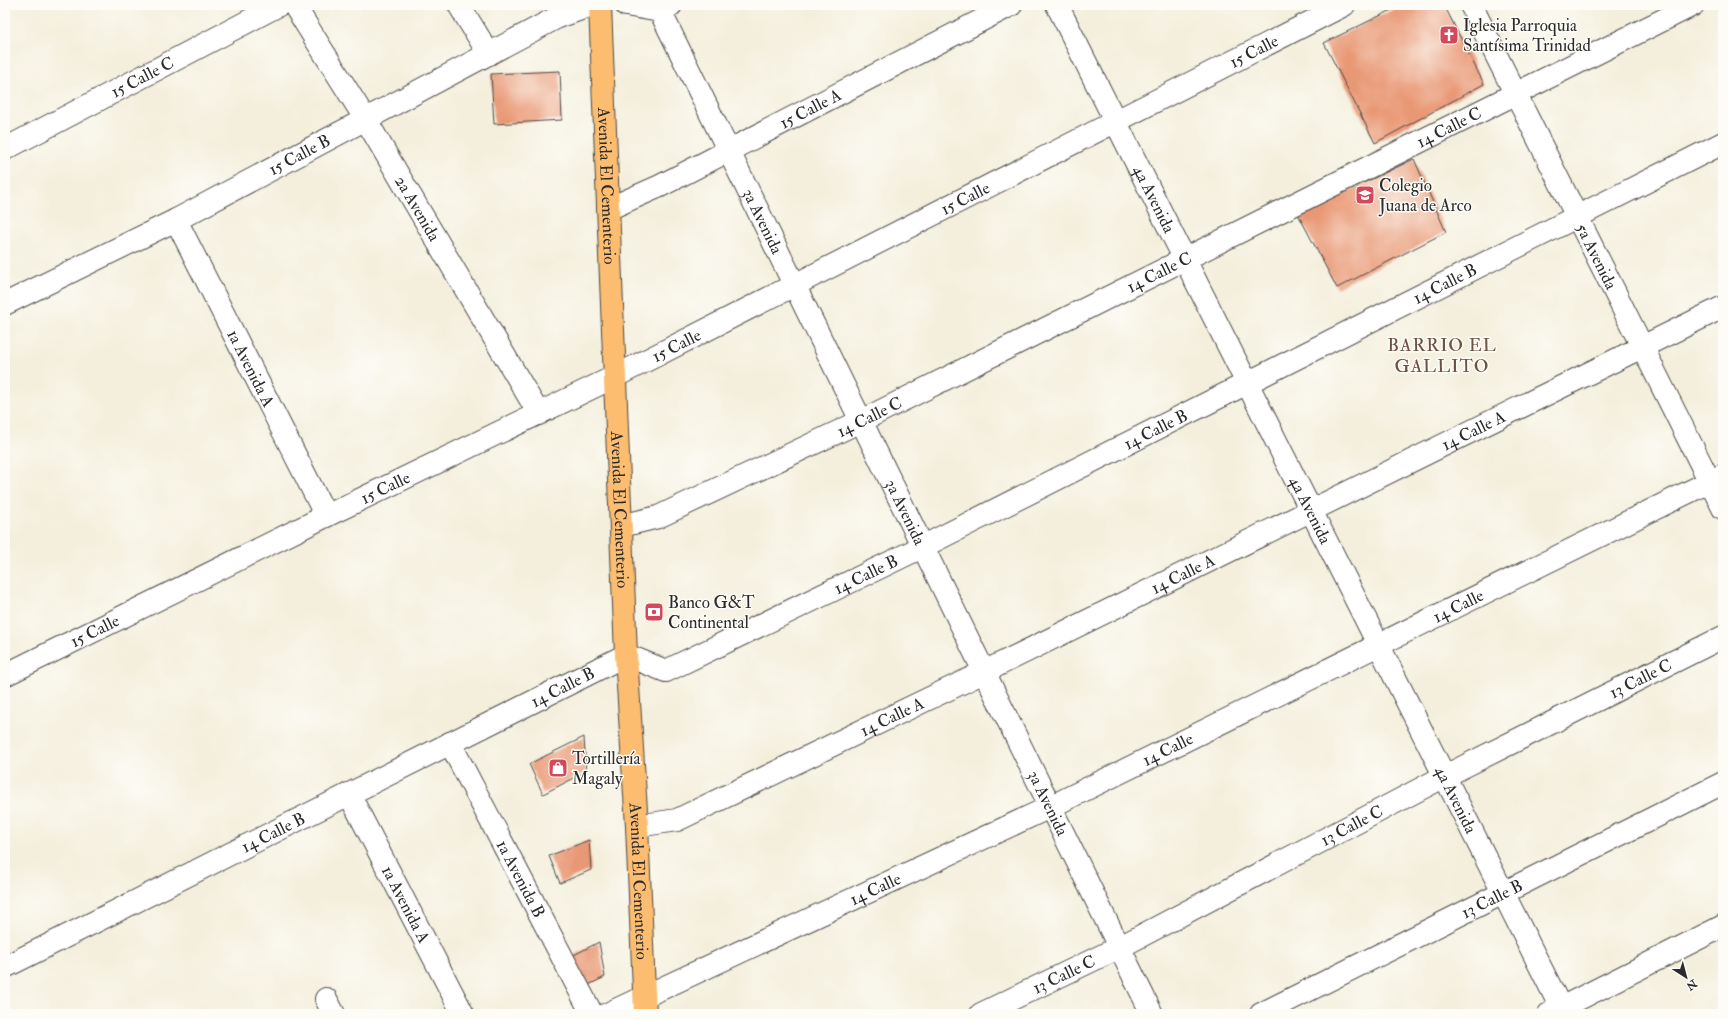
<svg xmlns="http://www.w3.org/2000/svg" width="1728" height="1019" font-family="'IM FELL Double Pica',serif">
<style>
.building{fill:#e99875}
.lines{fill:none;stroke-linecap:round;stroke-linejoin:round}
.minor-casing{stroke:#494846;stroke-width:24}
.major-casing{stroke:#494846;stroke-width:24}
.minor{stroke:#fff;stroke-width:22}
.major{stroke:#fcbd6f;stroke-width:22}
.labels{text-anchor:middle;stroke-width:3;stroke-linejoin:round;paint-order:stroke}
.poi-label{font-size:17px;fill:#2b2b2b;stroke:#fdfcf7;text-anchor:start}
.street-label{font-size:17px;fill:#2b2b2b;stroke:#fdfcf7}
.neighbourhood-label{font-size:18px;letter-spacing:1px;fill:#6e5145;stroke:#fdfcf7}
</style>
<rect width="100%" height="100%" fill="#fdfcf7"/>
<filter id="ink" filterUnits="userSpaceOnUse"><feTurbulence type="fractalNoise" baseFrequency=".025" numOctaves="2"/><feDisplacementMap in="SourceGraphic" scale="8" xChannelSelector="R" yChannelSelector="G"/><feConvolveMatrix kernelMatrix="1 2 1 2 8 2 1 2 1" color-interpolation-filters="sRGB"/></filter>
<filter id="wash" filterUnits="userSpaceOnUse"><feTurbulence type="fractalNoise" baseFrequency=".012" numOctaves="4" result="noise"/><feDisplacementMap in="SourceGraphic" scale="16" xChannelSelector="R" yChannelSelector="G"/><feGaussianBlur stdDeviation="0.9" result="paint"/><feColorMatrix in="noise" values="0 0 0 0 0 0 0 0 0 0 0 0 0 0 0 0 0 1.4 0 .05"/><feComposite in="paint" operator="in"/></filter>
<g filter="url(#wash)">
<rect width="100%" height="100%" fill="#f4efdd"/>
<g id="blocks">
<!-- building -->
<path class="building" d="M 1402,5 L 1444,5 L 1484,84 L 1375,143 L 1324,43 Z
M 560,71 L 562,120 L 494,124 L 491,74 Z
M 1414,159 L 1446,232 L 1337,288 L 1298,214 Z
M 584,737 L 586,772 L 543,794 L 529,764 Z
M 589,840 L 591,870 L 560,883 L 549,856 Z
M 599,942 L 605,977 L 584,987 L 570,957 Z"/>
</g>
</g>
<g filter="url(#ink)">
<use href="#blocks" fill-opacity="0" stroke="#494846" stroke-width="1"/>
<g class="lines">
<defs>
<g id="minor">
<path id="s1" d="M 294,5 L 366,120 L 539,414"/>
<path d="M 459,5 L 489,54"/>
<path d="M 626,5 L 660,11 L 671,5"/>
<path id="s2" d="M 1057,5 L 1564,1014"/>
<path id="s3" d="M 1471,5 L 1723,508"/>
<path id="s4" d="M 660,11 L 1152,1014"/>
<path id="s5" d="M 5,149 L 279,5"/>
<path id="s6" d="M 608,209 L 660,186 L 1011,5"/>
<path id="s7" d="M 176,220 L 326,516"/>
<path id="s8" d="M 5,304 L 176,220 L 556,18 L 592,5"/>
<path id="s9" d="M 621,526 L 658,517 L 861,421 L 1693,5"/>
<path id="s10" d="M 5,675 L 326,516 L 614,377 L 1344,5"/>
<path id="s11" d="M 450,743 L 592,1014"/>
<path id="s12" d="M 349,794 L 463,1014"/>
<path id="s13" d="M 637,826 L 677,820 L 984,672 L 1723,307"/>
<path id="s14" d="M 5,967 L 626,655 L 666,671 L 922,547 L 1723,143"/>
<path d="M 326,999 L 334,1014"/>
<path id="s15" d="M 607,1014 L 1050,807 L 1723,475"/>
<path id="s16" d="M 981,1014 L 1120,947 L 1445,776 L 1723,637"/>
<path id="s17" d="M 1261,1014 L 1723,783"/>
<path d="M 1549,1014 L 1723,926"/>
</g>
<g id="major">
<path id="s18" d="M 600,5 L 626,655 L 637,826 L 645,1014"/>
</g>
</defs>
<!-- minor casing -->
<use href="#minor" class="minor-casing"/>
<!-- major casing -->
<use href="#major" class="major-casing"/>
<!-- minor -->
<use href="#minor" class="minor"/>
<!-- major -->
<use href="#major" class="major"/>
</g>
</g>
<!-- icons -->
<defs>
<symbol id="church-square" viewBox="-11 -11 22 22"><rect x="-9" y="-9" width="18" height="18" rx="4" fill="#d1495b" stroke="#fdfcf7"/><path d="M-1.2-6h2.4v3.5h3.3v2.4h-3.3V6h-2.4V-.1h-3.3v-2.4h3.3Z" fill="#fff"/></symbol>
<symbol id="school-square" viewBox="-11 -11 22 22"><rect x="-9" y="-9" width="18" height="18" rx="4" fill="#d1495b" stroke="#fdfcf7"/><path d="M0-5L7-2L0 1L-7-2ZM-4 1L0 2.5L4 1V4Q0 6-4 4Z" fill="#fff"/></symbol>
<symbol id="bank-square" viewBox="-11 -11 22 22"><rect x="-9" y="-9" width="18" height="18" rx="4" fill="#d1495b" stroke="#fdfcf7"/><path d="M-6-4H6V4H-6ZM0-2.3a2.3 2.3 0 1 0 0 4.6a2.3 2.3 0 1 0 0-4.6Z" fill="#fff"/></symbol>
<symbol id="shop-square" viewBox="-11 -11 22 22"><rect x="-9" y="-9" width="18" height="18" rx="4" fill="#d1495b" stroke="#fdfcf7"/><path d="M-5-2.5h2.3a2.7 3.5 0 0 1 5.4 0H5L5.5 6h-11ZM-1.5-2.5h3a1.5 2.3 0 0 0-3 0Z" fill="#fff"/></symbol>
</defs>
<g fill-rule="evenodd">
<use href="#church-square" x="1438" y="24" width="22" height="22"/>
<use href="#school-square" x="1354" y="184" width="22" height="22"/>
<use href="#bank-square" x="643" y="601" width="22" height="22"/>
<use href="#shop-square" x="547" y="757" width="22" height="22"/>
</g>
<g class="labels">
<!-- poi labels -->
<g class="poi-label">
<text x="1463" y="31">Iglesia Parroquia<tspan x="1463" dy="20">Santísima Trinidad</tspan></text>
<text x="1379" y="191">Colegio<tspan x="1379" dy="20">Juana de Arco</tspan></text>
<text x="668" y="608">Banco G&amp;T<tspan x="668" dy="20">Continental</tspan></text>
<text x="572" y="764">Tortillería<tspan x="572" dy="20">Magaly</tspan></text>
</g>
<!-- street labels -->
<g class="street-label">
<text dy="6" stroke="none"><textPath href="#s10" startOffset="1396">15 Calle</textPath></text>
<text dy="6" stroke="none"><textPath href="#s5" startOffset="155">15 Calle C</textPath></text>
<text dy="6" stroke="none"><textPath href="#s6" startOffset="226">15 Calle A</textPath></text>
<text dy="6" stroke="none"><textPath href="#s9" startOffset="920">14 Calle C</textPath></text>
<text dy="6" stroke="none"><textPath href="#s8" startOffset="330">15 Calle B</textPath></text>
<text dy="6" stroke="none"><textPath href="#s18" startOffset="181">Avenida El Cementerio</textPath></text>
<text dy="6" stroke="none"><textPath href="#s10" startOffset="1072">15 Calle</textPath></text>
<text dy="6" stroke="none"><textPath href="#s2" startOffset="217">4a Avenida</textPath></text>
<text dy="6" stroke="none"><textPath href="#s1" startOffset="238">2a Avenida</textPath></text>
<text dy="6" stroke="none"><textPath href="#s4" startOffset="234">3a Avenida</textPath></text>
<text dy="6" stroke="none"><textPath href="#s3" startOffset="281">5a Avenida</textPath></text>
<text dy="6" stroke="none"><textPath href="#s9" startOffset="596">14 Calle C</textPath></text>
<text dy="6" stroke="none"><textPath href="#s14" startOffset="1608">14 Calle B</textPath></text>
<text dy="6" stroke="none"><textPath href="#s10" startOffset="748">15 Calle</textPath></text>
<text dy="6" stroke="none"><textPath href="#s7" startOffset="166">1a Avenida A</textPath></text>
<text dy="6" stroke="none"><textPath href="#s9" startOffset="272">14 Calle C</textPath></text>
<text dy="6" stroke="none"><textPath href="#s14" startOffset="1284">14 Calle B</textPath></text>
<text dy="6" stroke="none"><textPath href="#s13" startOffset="927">14 Calle A</textPath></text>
<text dy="6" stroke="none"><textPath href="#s10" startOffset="424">15 Calle</textPath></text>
<text dy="6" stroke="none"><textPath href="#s18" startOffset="505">Avenida El Cementerio</textPath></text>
<text dy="6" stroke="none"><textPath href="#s2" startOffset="565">4a Avenida</textPath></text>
<text dy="6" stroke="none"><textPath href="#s4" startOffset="558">3a Avenida</textPath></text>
<text dy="6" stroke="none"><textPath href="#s14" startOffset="960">14 Calle B</textPath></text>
<text dy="6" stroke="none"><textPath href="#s13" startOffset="603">14 Calle A</textPath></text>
<text dy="6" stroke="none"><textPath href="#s15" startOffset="944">14 Calle</textPath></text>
<text dy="6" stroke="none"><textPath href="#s10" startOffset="100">15 Calle</textPath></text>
<text dy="6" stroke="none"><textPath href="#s16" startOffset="740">13 Calle C</textPath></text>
<text dy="6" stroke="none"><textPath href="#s14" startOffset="624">14 Calle B</textPath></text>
<text dy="6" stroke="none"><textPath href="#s13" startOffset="279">14 Calle A</textPath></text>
<text dy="6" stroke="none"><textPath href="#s15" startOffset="620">14 Calle</textPath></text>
<text dy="6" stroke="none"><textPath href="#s2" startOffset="889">4a Avenida</textPath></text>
<text dy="6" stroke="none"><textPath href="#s4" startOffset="882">3a Avenida</textPath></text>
<text dy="6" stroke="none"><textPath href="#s16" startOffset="416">13 Calle C</textPath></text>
<text dy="6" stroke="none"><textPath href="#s14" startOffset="300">14 Calle B</textPath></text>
<text dy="6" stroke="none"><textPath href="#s11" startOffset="153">1a Avenida B</textPath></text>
<text dy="6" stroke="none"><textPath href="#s18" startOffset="877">Avenida El Cementerio</textPath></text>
<text dy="6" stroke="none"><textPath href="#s15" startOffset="296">14 Calle</textPath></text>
<text dy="6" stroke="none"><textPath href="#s17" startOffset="258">13 Calle B</textPath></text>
<text dy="6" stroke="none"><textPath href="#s12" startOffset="124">1a Avenida A</textPath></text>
<text dy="6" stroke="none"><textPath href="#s16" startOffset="92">13 Calle C</textPath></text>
</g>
<!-- neighbourhood labels -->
<g class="neighbourhood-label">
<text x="1442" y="351">BARRIO EL<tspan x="1442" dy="21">GALLITO</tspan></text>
</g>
</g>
<!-- margin -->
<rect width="1728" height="1019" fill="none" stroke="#fdfcf7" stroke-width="20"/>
<!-- north arrow -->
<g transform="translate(1686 977) rotate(144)" stroke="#fdfcf7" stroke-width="3" paint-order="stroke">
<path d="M0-3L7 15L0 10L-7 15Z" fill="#2b2b2b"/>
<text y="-6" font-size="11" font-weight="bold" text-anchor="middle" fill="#2b2b2b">N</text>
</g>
</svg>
